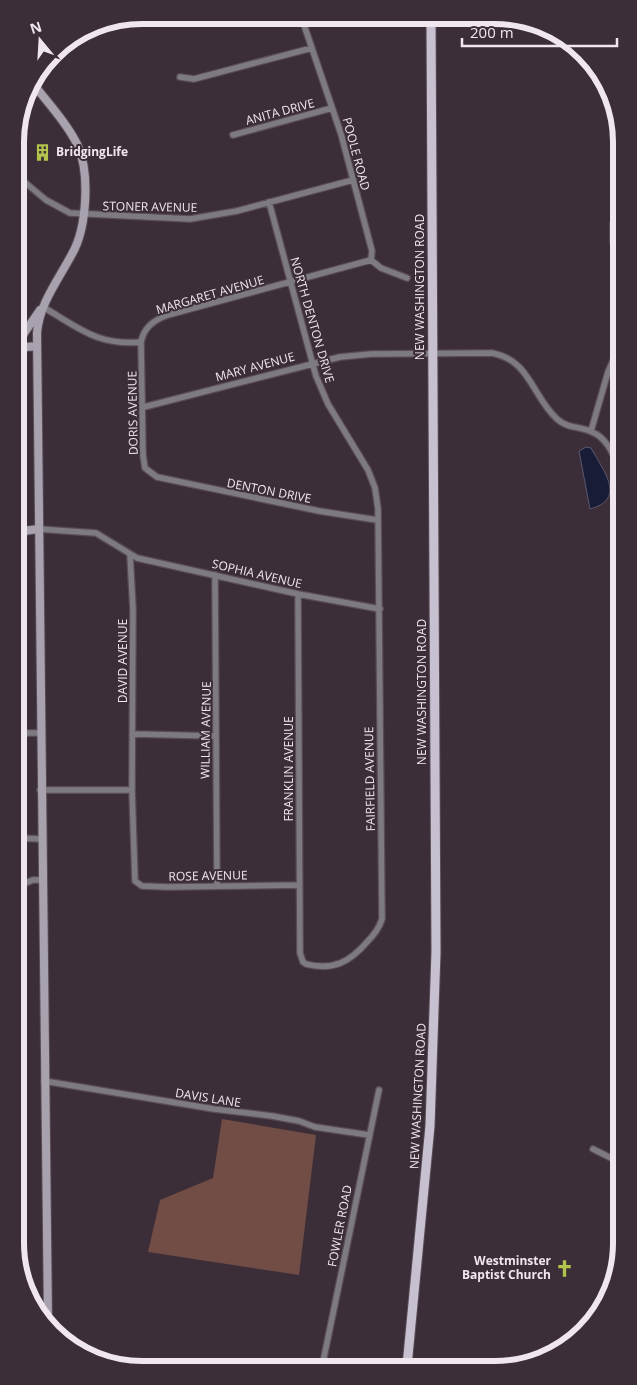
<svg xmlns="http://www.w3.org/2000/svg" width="637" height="1385" font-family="'Open Sans',sans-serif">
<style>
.green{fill:#714d46}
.water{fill:#191c37;stroke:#5a596e}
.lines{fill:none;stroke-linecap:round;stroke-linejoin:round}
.street-casing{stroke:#594c55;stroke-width:8}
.secondary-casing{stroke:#594c55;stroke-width:10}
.primary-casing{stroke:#594c55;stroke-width:11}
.street{stroke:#7d7a81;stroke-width:5.5}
.secondary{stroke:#a7a2ae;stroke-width:8}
.primary{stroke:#c7c0d0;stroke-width:9}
.labels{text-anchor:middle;stroke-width:4;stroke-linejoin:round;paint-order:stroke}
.street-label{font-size:12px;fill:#f0e7ee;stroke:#3c2e38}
.poi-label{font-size:12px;font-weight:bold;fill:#f0e7ee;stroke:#3c2e38;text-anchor:start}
.rim{fill:none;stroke:#f0e7ee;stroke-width:6}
</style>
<rect width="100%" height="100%" fill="#3c2e38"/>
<!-- green -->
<path class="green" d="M 222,1119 L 316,1135 L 299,1275 L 148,1252 L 160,1200 L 213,1178 Z"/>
<!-- water -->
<path class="water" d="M 586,447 L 591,448 C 602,469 628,499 590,509 L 579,451 Z"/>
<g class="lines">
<defs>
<path id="street" d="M 301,16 L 341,134 L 372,251 L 371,260
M 180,77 L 194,79 L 312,48
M 233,135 L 332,108
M 15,174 L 46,200 L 70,213 L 190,219 L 237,211 L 353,180
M 269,202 L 316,376 L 328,404 L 368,470 L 375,488 L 378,509 L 382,919 C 379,929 374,935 367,942 C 350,962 333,971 306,964 L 303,962 L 300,953 L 298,594
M 613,224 L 613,242 L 618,256
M 371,260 L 168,315 C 154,320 144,327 141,342 L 143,455 L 145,468 L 157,477 L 319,511 L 377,520
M 371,260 L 381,268 L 407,278
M 43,307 C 79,328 98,346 141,342
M 144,407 L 340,357 L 371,354 L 492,353 C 530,360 532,396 557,419 C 568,429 580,426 592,432 C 607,438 613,454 619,468
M 591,431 L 608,372 L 618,350
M 38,529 L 96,533 L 137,558 L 298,594 L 380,609
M 130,555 L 133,609 L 132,790 L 135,881 L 142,886 L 168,887 L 299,885
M 215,575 L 217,885
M 17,733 L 40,733
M 133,734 L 216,736
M 40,790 L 132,790
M 18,838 L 41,839
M 18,886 L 33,880 L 41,880
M 44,1081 L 214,1109 L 272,1116 L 299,1121 L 315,1127 L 369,1135
M 593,1149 L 613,1159 L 621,1160
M 322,1367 L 379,1090"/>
<path id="secondary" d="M 31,81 C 47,102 67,123 78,146 C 90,174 87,228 72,254 C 59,279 39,304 37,333 L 48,1322
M 16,345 L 40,310
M 16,348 L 37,346
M 17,532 L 38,529"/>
<path id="primary" d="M 407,1366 L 430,1126 L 436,952 L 431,17"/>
</defs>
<!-- street casing -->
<use href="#street" class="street-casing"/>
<!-- secondary casing -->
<use href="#secondary" class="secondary-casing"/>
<!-- primary casing -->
<use href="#primary" class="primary-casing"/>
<!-- street -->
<use href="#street" class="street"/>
<!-- secondary -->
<use href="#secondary" class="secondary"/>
<!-- primary -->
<use href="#primary" class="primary"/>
</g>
<!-- icons -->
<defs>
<symbol id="building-bare" viewBox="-9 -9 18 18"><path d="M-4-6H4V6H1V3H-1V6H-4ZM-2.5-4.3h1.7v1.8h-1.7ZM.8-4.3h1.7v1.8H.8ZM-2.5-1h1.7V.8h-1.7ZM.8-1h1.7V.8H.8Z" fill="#b2c34c" stroke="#3c2e38" stroke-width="2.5" paint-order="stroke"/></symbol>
<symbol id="church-bare" viewBox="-9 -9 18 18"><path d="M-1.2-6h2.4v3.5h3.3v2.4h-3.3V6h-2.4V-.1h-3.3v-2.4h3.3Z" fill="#b2c34c" stroke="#3c2e38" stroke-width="2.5" paint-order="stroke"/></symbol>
</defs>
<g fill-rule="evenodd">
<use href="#building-bare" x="30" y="140" width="25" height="25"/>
<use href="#church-bare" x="552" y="1256" width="25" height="25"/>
</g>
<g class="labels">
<!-- street labels -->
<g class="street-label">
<text transform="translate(280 112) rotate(-15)" y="4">ANITA DRIVE</text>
<text transform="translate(356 154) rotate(75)" y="4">POOLE ROAD</text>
<text transform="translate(150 207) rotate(1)" y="4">STONER AVENUE</text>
<text transform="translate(420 287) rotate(-90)" y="4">NEW WASHINGTON ROAD</text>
<text transform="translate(210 295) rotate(-16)" y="4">MARGARET AVENUE</text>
<text transform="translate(312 320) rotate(74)" y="4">NORTH DENTON DRIVE</text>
<text transform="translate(255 367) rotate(-15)" y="4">MARY AVENUE</text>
<text transform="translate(133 413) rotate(-91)" y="4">DORIS AVENUE</text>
<text transform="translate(269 491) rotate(11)" y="4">DENTON DRIVE</text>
<text transform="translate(257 574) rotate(13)" y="4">SOPHIA AVENUE</text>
<text transform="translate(123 661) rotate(-90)" y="4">DAVID AVENUE</text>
<text transform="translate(422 692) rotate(-90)" y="4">NEW WASHINGTON ROAD</text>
<text transform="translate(206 730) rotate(-89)" y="4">WILLIAM AVENUE</text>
<text transform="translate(289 769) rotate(-90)" y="4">FRANKLIN AVENUE</text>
<text transform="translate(370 779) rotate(-91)" y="4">FAIRFIELD AVENUE</text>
<text transform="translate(208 876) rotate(-1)" y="4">ROSE AVENUE</text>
<text transform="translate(418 1096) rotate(-87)" y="4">NEW WASHINGTON ROAD</text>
<text transform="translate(208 1098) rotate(9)" y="4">DAVIS LANE</text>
<text transform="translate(340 1226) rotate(-79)" y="4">FOWLER ROAD</text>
</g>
<!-- poi labels -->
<g class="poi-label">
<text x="56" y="156">BridgingLife</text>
<text x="551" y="1265" text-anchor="end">Westminster<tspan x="551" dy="14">Baptist Church</tspan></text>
</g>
</g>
<!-- crop -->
<path d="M0 0H637V1385H0ZM142 24H495A118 118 0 0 1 613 142V1243A118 118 0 0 1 495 1361H142A118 118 0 0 1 24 1243V142A118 118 0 0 1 142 24Z" fill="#3c2e38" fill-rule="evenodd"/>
<path class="rim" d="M142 24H495A118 118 0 0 1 613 142V1243A118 118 0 0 1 495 1361H142A118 118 0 0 1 24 1243V142A118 118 0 0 1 142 24Z"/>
<!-- north arrow -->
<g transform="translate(40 40) rotate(342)" stroke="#3c2e38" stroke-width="4" paint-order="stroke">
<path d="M0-4L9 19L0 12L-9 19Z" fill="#f0e7ee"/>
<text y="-8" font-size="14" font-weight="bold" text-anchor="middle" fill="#f0e7ee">N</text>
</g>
<!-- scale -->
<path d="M462 38v8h155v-8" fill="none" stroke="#f0e7ee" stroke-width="2.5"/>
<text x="470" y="38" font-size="15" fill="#f0e7ee" stroke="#3c2e38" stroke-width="4" paint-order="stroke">200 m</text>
</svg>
